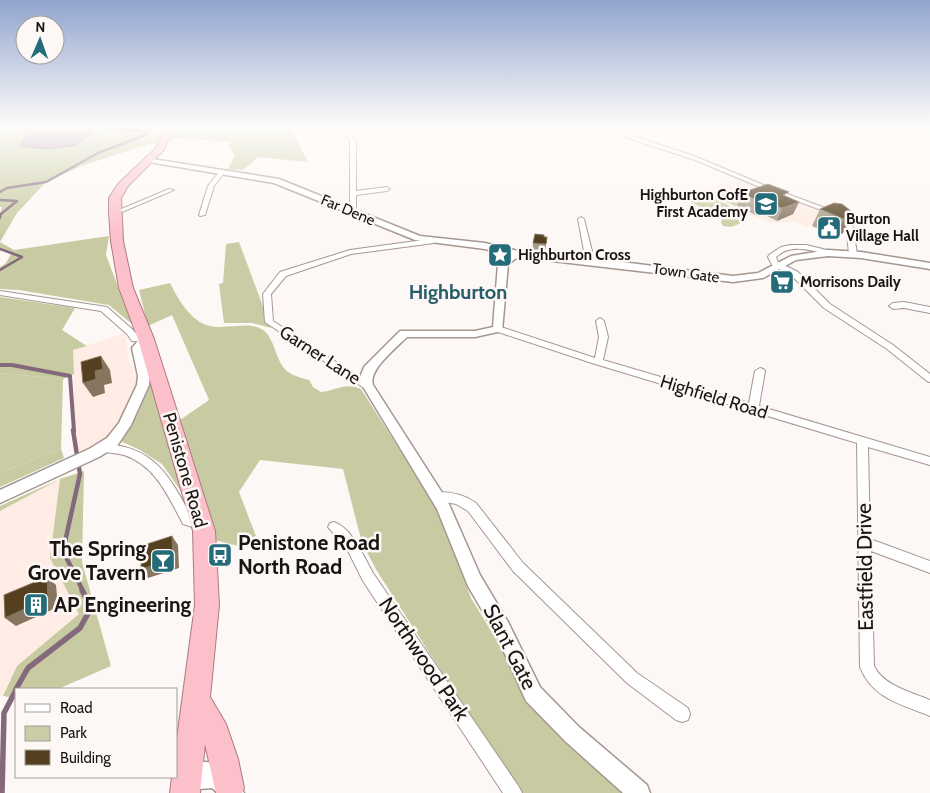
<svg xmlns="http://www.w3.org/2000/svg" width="930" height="793" font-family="Cabin,sans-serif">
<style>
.built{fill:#feece5}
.green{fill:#c9cca4}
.forest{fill:#c8cba1}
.water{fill:#b08da8;stroke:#83697b}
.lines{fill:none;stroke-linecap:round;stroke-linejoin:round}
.stream-far3{stroke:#83697b;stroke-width:2.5}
.stream-far2{stroke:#83697b;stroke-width:4}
.stream-far1{stroke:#83697b;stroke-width:4.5}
.stream{stroke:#83697b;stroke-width:5.5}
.minor-casing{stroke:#a49792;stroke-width:2}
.tertiary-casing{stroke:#a49792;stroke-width:3}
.secondary-casing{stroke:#a49792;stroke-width:3}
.trunk-casing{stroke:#ac7a82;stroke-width:2}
.minor{fill:#fff;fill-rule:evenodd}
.tertiary{fill:#fff;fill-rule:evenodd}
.secondary{fill:#fff;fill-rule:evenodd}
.trunk{fill:#fcc0ca;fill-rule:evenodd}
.wall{fill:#a89c8a}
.shaded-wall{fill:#87765f}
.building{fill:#543f1f;stroke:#87765f}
.labels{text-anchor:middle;stroke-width:5;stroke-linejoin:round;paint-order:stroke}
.far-poi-label{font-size:15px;font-weight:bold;fill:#1a1513;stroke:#fdf8f5;text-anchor:start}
.far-street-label{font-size:15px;fill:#1a1513;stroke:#fdf8f5}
.street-label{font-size:18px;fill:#1a1513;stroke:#fdf8f5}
.quarter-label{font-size:20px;font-weight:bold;fill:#275e69;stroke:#fdf8f5}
.near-poi-label{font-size:21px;font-weight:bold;fill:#1a1513;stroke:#fdf8f5;text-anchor:start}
.near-street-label{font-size:21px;fill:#1a1513;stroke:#fdf8f5}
</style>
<rect width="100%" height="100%" fill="#fdf8f5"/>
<!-- built -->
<path class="built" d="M 742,179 L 797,201 L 833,215 L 807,227 L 794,222 L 772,223 L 754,217 L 708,194 L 713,192 L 706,189 Z
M 125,333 L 129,360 L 139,381 L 136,390 L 115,432 L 75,459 L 73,350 Z
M 60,479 L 50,558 L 79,614 L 17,666 L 3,696 L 0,695 L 0,511 Z"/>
<!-- green -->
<path class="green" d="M 177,127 L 242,127 L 231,142 L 179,138 L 168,141 Z
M 744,187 L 763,196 L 735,206 L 715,197 Z
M 239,242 L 271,328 L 252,323 L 224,323 L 219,284 L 223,283 L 226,244 Z
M 0,373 L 63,379 L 61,449 L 0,473 Z"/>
<!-- forest -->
<path class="forest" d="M 0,127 L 136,127 L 149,131 L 151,134 L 161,135 L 160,143 L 146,145 L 81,166 L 45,183 L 17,213 L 0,242 L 14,250 L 109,236 L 106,255 L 132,324 L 109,305 L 19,290 L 0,289 L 0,267 L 6,263 L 11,254 L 0,250 L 0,213 L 2,207 L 0,207 Z
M 242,127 L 290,127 L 308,162 L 258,157 L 243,170 L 228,169 L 235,155 L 228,146 Z
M 706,191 L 711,191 L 706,195 C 715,201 731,203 736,212 L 733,217 L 744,222 L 731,227 L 723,226 L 721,222 L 722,218 L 683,198 Z
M 170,283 C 178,299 191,322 210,326 C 218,328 228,326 237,326 C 246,325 255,325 263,330 C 268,333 269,337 272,342 C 282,367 281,373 309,380 L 313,387 L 321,392 C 336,391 345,382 361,389 L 439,512 L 471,598 L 506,655 L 525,699 L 630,793 L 519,793 L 377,571 L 362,543 L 343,469 L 260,460 L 239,492 L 256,536 L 243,547 L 214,540 L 180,420 L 209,400 L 172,315 L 148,326 L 139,290 Z
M 0,297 L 75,308 L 62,330 L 87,346 L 73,350 L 74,374 L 63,379 L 0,373 Z
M 151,376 L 183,494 L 162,464 L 140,450 L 120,441 L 125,436 L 150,383 Z
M 61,449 L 64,458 L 0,487 L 0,473 Z
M 84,471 L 82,562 L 111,666 L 58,689 L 16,689 L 16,698 L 3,696 L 17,666 L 79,614 L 50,558 L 60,479 L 0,511 L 0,506 L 60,479 Z"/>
<!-- water -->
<path class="water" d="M 44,132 L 95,132 L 81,140 L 76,145 L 47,149 L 20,146 L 26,136 Z"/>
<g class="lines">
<!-- stream-far3 -->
<path class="stream-far3" d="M 0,192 L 7,188 L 46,182 L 98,153 L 143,136 L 147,132 L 101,127
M 0,200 L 17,201 L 1,214 L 0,218
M 0,249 L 22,257 L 0,270"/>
<!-- stream-far2 -->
<path class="stream-far2" d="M 0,365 L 12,365 L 70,376 L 74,431"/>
<!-- stream-far1 -->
<path class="stream-far1" d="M 73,430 L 80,474 L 63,551 L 83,591"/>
<!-- stream -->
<path class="stream" d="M 16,689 L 28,668 L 80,628 L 91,608 L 82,590
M 2,793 L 4,713 L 16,690"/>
<defs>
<path id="minor" d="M 335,127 L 341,127 L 356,140 L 356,191 L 387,187 L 390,189 L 387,191 L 356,195 L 356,211 L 353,213 L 350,211 L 350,140 Z
M 629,127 L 635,127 L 628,134 L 699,158 L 766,186 L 844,215 L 852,222 L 857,254 L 853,256 L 849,254 L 846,223 L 840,217 L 762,188 L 695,160 L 622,136 L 622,134 Z
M 220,171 L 225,172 L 214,186 L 205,215 L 200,216 L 199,215 L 208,186 Z
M 169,189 L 174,190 L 117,214 L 112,213 Z
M 581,217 L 584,219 L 592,251 L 588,253 L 584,251 L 578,219 Z
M 431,239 L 435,241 L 434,243 L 351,254 L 286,276 L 271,294 L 273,321 L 370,384 L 372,386 L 370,388 L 364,388 L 265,322 L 263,294 L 280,272 L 350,250 Z
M 791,245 L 806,245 L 831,251 L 832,253 L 828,255 C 811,250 791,243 776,257 L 778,262 L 798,272 L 830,304 L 893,345 L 930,374 L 930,382 L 927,381 L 887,349 L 824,308 L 792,276 L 772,265 L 768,257 L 769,255 L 781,247 Z
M 0,291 L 107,307 L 133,330 L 138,336 L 146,336 L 150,339 L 146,342 L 132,341 L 127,334 L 101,311 L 0,295 Z
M 904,302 L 930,307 L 930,313 L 904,308 L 893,309 L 889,306 L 893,303 Z
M 600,318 L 604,321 L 608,337 L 603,360 L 749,403 L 755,371 L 760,368 L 763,369 L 765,371 L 759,406 L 930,457 L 930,465 L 868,447 L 870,539 L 930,561 L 930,573 L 871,551 L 874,666 C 884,686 911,692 930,700 L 930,716 C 901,704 873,699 860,667 L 857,443 L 595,364 L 495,331 L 494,329 L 495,327 L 501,327 L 595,358 L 599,337 L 596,321 Z
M 105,444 C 155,447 170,477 191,516 L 206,521 L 208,525 L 206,529 L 202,530 L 183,524 C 168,496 156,466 124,455 C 116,453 109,453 101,451 L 100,448 L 101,445 Z
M 438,492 C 452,492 465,495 476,503 L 523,563 L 637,673 L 688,708 L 690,714 L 688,720 L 682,722 L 676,720 L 627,683 L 513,571 L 468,511 L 456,504 L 434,500 L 432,497 L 434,494 Z
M 334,522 C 352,528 364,557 373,573 L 519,787 L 522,793 L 503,793 L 363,581 L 347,549 L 328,527 L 330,523 Z"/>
<path id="tertiary" d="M 146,158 L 279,179 L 420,236 L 485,243 L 526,253 L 590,258 L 733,276 L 758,273 L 791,256 L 828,250 L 861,252 L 930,263 L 930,269 L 861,258 L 828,256 L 796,260 L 763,278 L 733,282 L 518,257 L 508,264 L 502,331 L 475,337 L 407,337 C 396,348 368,370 373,385 L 448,502 L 480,575 L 508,622 L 540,687 L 579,727 L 647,785 L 650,793 L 623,793 L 565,741 L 526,701 L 496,634 L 468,586 L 437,509 L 359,380 L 364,367 L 400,331 L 475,331 L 493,327 L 498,264 L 509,255 L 485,249 L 415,240 L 274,183 L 149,162 L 145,160 Z
M 146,335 L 152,339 L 144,349 L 150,376 L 149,385 L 131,425 L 117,446 L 99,457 L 0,503 L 0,490 L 89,449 L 107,438 L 119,423 L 137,385 L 138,376 L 132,348 L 142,336 Z"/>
<path id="secondary" d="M 201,762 C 226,761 235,772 244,793 L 218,793 L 212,788 L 187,790 L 178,786 L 174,777 L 176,777 L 178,768 Z"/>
<path id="trunk" d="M 166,127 L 175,127 L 163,151 L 128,186 L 121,198 L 123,241 L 133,288 L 154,339 L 215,531 L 219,605 L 210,697 L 226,724 L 238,759 L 244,788 L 242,793 L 216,793 L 205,744 L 200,793 L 170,793 L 172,777 L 176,777 L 176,746 L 195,605 L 193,531 L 138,339 L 119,288 L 111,241 L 109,213 L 109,198 L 118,184 L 156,148 Z"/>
</defs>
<!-- minor casing -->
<use href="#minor" class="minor-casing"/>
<!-- tertiary casing -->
<use href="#tertiary" class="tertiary-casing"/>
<!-- secondary casing -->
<use href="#secondary" class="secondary-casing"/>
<!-- trunk casing -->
<use href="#trunk" class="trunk-casing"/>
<!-- minor -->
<use href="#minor" class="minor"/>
<!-- tertiary -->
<use href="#tertiary" class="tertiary"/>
<!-- secondary -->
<use href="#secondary" class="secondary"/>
<!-- trunk -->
<use href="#trunk" class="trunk"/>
</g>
<!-- wall -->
<path class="wall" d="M 741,193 L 787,197 L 799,202 L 793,214 L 777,221 L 763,214 L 758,216 L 737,206 Z
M 820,209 L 851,211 L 843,233 L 835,236 L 812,226 Z
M 544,237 L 547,237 L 545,253 L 532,252 L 533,243 Z"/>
<!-- shaded-wall -->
<path class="shaded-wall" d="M 768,202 L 763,214 L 758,216 L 763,203 Z
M 799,202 L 793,214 L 777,221 L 782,208 Z
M 852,216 L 843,233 L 835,236 L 844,219 Z
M 101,356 L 110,370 L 112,383 L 104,385 L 105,393 L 93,397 L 83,383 L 95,371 Z
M 172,536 L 178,545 L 179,568 L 148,578 L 141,569 Z
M 47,577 L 56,585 L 58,607 L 16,626 L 5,618 Z"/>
<!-- building -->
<path class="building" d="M 768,184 L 789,192 L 783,195 L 799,202 L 782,208 L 768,202 L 763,203 L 741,193 Z
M 834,203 L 842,204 L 851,211 L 852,216 L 844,219 L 820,209 Z
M 535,234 L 544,235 L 544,237 L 547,237 L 546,244 L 533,243 Z
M 101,356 L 103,369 L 95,371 L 96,379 L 83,383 L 81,362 Z
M 172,536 L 173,560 L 141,569 L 141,546 Z
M 47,577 L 48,598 L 5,618 L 4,595 Z"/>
<!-- sky -->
<linearGradient id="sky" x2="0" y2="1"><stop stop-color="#91a4ce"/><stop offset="0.53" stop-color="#fefcfa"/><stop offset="1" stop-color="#fefcfa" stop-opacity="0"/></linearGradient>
<rect width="930" height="238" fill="url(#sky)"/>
<!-- icons -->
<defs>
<symbol id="school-square" viewBox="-11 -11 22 22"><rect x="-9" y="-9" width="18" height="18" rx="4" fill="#256c7a" stroke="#fdf8f5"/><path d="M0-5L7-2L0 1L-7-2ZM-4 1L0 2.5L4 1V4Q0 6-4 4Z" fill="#fff"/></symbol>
<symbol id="civic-square" viewBox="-11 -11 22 22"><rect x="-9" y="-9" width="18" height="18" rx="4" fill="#256c7a" stroke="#fdf8f5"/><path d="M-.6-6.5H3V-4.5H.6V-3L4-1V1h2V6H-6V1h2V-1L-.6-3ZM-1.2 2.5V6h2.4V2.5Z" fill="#fff"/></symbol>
<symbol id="sight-square" viewBox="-11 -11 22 22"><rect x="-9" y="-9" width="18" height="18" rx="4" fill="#256c7a" stroke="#fdf8f5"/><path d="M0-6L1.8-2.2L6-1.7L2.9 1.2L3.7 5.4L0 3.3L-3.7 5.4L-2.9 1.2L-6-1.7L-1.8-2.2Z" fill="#fff"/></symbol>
<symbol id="supermarket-square" viewBox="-11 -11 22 22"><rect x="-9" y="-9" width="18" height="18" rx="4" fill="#256c7a" stroke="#fdf8f5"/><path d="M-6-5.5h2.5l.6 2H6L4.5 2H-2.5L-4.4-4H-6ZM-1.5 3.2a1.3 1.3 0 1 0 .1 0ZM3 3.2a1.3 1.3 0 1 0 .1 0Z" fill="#fff"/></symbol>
<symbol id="bus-square" viewBox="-11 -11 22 22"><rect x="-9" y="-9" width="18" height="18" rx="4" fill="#256c7a" stroke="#fdf8f5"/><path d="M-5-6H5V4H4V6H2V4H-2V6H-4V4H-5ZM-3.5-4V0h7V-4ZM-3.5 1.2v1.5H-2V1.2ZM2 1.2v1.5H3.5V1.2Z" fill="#fff"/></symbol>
<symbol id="bar-square" viewBox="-11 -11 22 22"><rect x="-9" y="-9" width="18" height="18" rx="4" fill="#256c7a" stroke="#fdf8f5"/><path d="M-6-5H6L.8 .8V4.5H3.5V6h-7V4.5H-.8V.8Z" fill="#fff"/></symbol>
<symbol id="building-square" viewBox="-11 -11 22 22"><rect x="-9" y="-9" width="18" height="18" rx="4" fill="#256c7a" stroke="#fdf8f5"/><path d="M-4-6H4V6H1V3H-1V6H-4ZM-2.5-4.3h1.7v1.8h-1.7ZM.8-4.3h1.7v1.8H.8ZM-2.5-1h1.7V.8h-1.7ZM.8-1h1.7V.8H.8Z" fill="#fff"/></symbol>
</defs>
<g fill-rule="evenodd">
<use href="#school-square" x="752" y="190" width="28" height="28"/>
<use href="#civic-square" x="815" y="214" width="28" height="28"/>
<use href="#sight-square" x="486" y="241" width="28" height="28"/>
<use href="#supermarket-square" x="768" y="268" width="28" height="28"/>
<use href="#bus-square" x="206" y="541" width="28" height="28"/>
<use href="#bar-square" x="149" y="547" width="28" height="28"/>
<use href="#building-square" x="22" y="591" width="28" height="28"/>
</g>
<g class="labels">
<!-- far-poi labels -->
<g class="far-poi-label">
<text x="748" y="200" text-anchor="end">Highburton CofE<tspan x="748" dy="17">First Academy</tspan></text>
<text x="846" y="224">Burton<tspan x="846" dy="17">Village Hall</tspan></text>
<text x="518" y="260">Highburton Cross</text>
<text x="800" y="287">Morrisons Daily</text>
</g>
<!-- far-street labels -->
<g class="far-street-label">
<text transform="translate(348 210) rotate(23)" y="5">Far Dene</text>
<text transform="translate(686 273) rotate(8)" y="5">Town Gate</text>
</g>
<!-- street labels -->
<g class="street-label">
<text transform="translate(320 355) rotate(33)" y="6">Garner Lane</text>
<text transform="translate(714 397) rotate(17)" y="6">Highfield Road</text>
<text transform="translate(185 470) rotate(74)" y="6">Penistone Road</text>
</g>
<!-- quarter labels -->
<g class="quarter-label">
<text x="458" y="299">Highburton</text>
</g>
<!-- near-poi labels -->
<g class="near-poi-label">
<text x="238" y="550">Penistone Road<tspan x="238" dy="24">North Road</tspan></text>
<text x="146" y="556" text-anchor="end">The Spring<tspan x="146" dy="24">Grove Tavern</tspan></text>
<text x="54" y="612">AP Engineering</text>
</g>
<!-- near-street labels -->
<g class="near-street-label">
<text transform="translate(865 567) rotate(-91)" y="7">Eastfield Drive</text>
<text transform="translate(510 647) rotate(63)" y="7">Slant Gate</text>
<text transform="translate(424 659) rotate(56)" y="7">Northwood Park</text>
</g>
</g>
<!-- legend -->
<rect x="15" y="688" width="162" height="90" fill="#fdf8f5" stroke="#a29d9b"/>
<rect x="25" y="704" width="25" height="8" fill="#ffffff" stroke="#a29d9b"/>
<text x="60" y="713" font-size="15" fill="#1a1513">Road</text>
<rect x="25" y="726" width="25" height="15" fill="#c9cca4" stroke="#a29d9b"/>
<text x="60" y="738" font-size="15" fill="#1a1513">Park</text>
<rect x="25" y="750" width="25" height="15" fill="#543f1f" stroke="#a29d9b"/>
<text x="60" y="763" font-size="15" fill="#1a1513">Building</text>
<!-- north arrow -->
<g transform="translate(40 40) rotate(2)"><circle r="24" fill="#fdf8f5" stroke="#a29d9b"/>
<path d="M0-4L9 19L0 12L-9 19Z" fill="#256c7a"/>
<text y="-8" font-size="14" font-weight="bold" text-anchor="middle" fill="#1a1513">N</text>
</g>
</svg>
